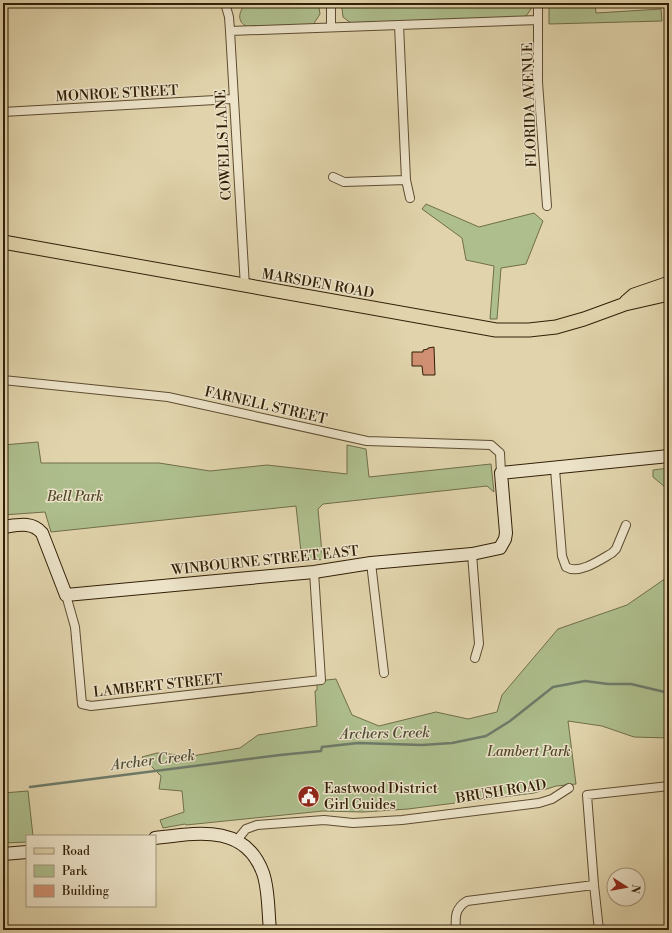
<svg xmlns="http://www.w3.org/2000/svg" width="672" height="933" font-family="'Libre Bodoni',serif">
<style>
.green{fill:#aebe8d;stroke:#706e4a}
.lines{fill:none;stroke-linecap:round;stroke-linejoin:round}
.stream{stroke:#6d7b6a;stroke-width:2.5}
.building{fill:#d19073;stroke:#321f06}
.street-casing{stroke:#5e4c30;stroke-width:10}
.secondary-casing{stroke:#321f06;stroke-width:14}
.primary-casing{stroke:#321f06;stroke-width:15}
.street{stroke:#ece3c9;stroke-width:8}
.secondary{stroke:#ece3c9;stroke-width:12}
.primary{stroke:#e1d4ac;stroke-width:13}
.labels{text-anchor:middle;stroke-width:3;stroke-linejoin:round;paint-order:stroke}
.street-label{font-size:14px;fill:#321f06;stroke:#ece3c9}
.park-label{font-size:14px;font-style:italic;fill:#514728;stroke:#ece3c9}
.poi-label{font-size:14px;fill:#321f06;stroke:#ece3c9;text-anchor:start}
.water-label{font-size:15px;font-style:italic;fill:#4f4d38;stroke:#ece3c9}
</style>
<rect width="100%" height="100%" fill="#e1d4ac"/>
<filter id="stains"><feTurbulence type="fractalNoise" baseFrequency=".005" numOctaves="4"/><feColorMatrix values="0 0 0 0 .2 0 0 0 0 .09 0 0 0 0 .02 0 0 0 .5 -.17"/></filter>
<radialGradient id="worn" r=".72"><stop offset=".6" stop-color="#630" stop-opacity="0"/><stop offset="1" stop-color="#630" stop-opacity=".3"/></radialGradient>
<!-- green -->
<path class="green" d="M 313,3 L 319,8 L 320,14 L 313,25 L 248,27 C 238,23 238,15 243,7 L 250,5 Z
M 348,3 L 530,3 L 531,9 L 526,16 L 520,18 L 352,24 L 343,17 L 342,8 Z
M 549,3 L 595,3 L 596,13 L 661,9 L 662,21 L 549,24 Z
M 426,204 L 479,227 L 534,213 L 543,221 L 526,264 L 501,268 L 497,319 L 490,319 L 494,266 L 466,260 L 462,238 L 422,209 Z
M 38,442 L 41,463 L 159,463 L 210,471 L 267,465 L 347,474 L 347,445 L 366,449 L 369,477 L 491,464 L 494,492 L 487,486 L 323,504 L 318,509 L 322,553 L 329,559 L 302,561 L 296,506 L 51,532 L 45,512 L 3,515 L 3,445 Z
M 669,468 L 669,506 L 665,487 L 653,477 L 653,470 Z
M 669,576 L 669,738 L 634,737 L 602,726 L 568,721 L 576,784 L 556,786 L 534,793 L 408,809 L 363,812 L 323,811 L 186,825 L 185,824 L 163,828 L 160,820 L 184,812 L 182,791 L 159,789 L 161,776 L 142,757 L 157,753 L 192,756 L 240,748 L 258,735 L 317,726 L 315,691 L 317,690 L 317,681 L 336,679 L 352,715 L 379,726 L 436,712 L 468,719 L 497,712 L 502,695 L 558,629 L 627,605 Z
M 28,791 L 33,836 L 27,836 L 27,842 L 3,843 L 3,793 Z"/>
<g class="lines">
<!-- stream -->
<path class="stream" d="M 30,787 L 280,755 L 321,751 L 322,747 L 358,743 L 422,745 L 452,743 L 486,736 L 510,721 L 553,687 L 585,681 L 608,684 L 631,684 L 669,693"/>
</g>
<!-- building -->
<path class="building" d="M 434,347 L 435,375 L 423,375 L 422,366 L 412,366 L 412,352 L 423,352 L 423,350 L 428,349 L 428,348 Z
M 316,788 L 317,801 L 301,803 L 301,790 Z"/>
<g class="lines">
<defs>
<path id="street" d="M 225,3 L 229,17 L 230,31 L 245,287
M 331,3 L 331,27
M 538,3 L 538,82 L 547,206
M 230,31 L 538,20
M 3,112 L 233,99
M 333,177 L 344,182 L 406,180 L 399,25
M 406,180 L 410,198
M 3,380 L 168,397 L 367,441 L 491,445 L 500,453 L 501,473
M 555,469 L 562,556 L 566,567 C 579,575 600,560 612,553 L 616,549 L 626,525
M 472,554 L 479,644 L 475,658
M 371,563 L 384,673
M 66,595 L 75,627 L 82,704 L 91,706 L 321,680 L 314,572
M 237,840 L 246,829 L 257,825 L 324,820 L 353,823 L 402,820 L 539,803 L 552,799 L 569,788
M 456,930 C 455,917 455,908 467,901 L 594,885
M 599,930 L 594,885 L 587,795 L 669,786"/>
<path id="secondary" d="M 3,527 C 18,525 32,521 42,533 L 66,595 L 314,572 L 371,563 L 472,554 L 500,548 L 505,539 L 506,533 L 501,473 L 669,456
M 155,838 C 196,833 245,823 263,873 C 269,890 268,912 270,930
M 3,854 L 27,852"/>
<path id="primary" d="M 3,242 L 496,330 L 529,330 L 556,327 L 584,319 L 625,304 L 669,294
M 626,302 L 634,295 L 669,283"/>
</defs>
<!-- street casing -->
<use href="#street" class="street-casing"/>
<!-- secondary casing -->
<use href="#secondary" class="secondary-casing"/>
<!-- primary casing -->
<use href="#primary" class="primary-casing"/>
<!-- street -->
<use href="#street" class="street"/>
<!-- secondary -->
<use href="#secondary" class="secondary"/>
<!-- primary -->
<use href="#primary" class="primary"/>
</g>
<!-- icons -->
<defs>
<symbol id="civic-disc" viewBox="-11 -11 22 22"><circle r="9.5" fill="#8f2418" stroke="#ece3c9"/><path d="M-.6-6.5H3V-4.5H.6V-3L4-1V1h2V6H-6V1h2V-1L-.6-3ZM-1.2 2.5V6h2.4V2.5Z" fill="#fff"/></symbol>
</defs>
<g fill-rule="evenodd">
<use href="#civic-disc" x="296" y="784" width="25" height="25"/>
</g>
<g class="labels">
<!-- street labels -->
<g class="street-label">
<text transform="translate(117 93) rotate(-3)" y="5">MONROE STREET</text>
<text transform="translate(529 105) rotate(-92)" y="5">FLORIDA AVENUE</text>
<text transform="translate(223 145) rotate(-93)" y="5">COWELLS LANE</text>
<text transform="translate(318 283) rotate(10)" y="5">MARSDEN ROAD</text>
<text transform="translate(266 405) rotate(13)" y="5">FARNELL STREET</text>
<text transform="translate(265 560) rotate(-6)" y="5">WINBOURNE STREET EAST</text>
<text transform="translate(158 685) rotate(-6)" y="5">LAMBERT STREET</text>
<text transform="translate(501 791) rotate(-9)" y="5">BRUSH ROAD</text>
</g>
<!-- park labels -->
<g class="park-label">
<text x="75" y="501">Bell Park</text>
<text x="529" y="756">Lambert Park</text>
</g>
<!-- poi labels -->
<g class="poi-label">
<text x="324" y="793">Eastwood District<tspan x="324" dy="16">Girl Guides</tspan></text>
</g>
<!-- water labels -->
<g class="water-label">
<text transform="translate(385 733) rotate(-1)" y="5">Archers Creek</text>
<text transform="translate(153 760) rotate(-7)" y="5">Archer Creek</text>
</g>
</g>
<!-- margin -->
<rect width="672" height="933" fill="none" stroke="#e1d4ac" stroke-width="16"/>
<rect x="4" y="4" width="664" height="925" fill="none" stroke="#321f06" stroke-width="2"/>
<rect x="8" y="8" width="656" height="917" fill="none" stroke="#321f06"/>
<!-- legend -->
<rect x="26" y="835" width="130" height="72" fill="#ece3c9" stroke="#a2957b"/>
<rect x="34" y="848" width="20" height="6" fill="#e1d4ac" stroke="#a2957b"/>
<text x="62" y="855" font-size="12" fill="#321f06">Road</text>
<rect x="34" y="865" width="20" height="12" fill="#aebe8d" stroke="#a2957b"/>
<text x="62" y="875" font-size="12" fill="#321f06">Park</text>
<rect x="34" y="885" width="20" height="12" fill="#d19073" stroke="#a2957b"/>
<text x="62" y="895" font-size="12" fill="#321f06">Building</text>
<!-- north arrow -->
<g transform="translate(626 887) rotate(101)"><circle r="19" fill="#ece3c9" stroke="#a2957b"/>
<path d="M0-3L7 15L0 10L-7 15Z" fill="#8f2418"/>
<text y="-6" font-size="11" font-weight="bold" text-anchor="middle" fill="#321f06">N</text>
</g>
<rect width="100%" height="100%" filter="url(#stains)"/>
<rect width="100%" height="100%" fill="url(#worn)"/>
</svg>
